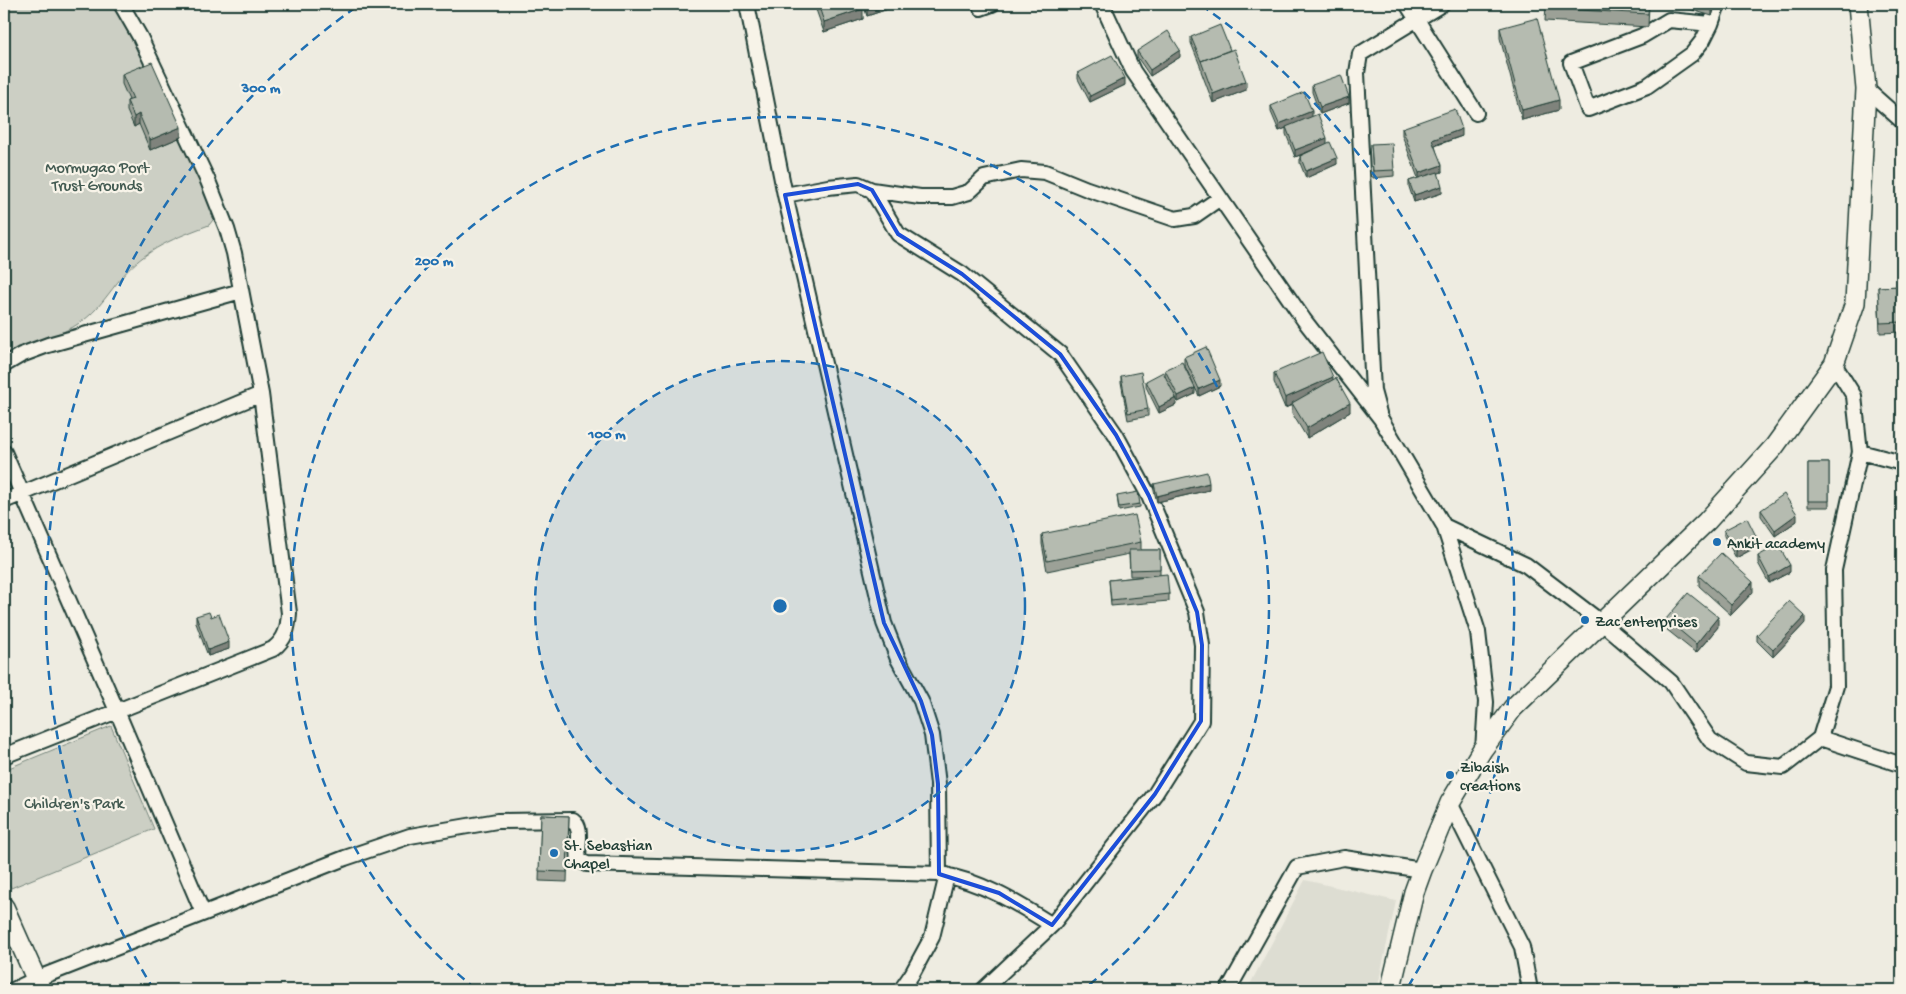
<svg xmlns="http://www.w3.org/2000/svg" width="1906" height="994" font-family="'Gochi Hand',sans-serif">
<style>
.built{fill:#ddddd2}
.green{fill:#cccfc4;stroke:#76867c}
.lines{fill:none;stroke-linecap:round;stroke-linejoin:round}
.street-casing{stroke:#1f3d34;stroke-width:18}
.secondary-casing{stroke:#1f3d34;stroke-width:22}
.street{stroke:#f7f3e8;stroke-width:14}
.secondary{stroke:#f7f3e8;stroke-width:19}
.wall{fill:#9ca197;stroke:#1f3d34}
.shaded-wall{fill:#7f837b;stroke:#1f3d34}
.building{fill:#b5bbb0;stroke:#1f3d34}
.marked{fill:none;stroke:#1d4ed8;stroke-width:4;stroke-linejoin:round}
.ring{fill:none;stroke:#1f6fb2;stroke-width:2.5;stroke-dasharray:9 6}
.poi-dot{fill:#1f6fb2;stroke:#f7f3e8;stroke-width:2}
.labels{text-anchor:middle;stroke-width:4.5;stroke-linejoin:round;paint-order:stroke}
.park-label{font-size:16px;fill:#425a51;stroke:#f7f3e8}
.poi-label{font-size:16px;fill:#1f3d34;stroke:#f7f3e8;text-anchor:start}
.centre{fill:#1f6fb2;stroke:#f7f3e8;stroke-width:2.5}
.ring-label{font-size:15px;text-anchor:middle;font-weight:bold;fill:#1f6fb2;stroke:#f7f3e8;stroke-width:4.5;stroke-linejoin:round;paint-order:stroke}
</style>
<rect width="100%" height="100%" fill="#eeece1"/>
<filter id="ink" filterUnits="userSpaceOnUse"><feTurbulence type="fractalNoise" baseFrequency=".02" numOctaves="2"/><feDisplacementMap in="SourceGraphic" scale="10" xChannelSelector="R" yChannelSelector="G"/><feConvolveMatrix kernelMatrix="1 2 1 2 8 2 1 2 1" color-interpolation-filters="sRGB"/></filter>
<g filter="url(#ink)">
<!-- built -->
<path class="built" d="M 1305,880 L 1396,901 L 1377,990 L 1247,990 Z"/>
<!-- green -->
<path class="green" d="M 4,4 L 115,4 L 152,71 L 213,213 L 213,220 L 209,225 C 177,237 145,249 122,277 C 109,292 98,311 81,322 C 60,337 27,343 4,354 Z
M 111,726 L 154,829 L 11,888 L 4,872 L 4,770 Z"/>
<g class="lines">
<defs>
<path id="street" d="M 1102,4 L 1133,71 L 1304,320 L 1381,419 L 1444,526 L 1478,632 L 1486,702 L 1483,750
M 1407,4 L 1476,113
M 981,8 L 992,4
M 1711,24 L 1669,20 L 1642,36 L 1571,63 L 1588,109 L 1647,86 L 1692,54 L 1703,40 L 1711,24 L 1718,4
M 1866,89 L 1902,121
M 872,190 L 898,234 L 962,274 L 1060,354 L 1116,435 L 1149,496 L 1197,612 L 1202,645 L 1201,721 L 1155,794 L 1052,925 L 983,990
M 785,195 L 828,187 L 858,184 L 872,190 L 920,197 L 952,197 L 969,192 L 984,178 L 1021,170 L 1045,172 L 1087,189 L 1175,219 L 1194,216 L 1220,198
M 4,365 L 21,355 L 48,345 L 241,291
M 1379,413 L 1373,391 L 1357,73 L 1360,54 L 1442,4
M 4,452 L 117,711 L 203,913
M 1860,452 L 1902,463
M 4,501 L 261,394
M 1444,526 L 1526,565 L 1602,623 L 1671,682 L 1710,740 L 1746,763 L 1783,767 L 1820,738 L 1836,686 L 1834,570 L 1860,452 L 1854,396 L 1834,364
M 1820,738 L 1902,765
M 4,756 L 273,649 C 286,639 288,628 289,613 L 261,394 L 234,253 L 227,229 L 208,181 L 140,37 L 121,4
M 1450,803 L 1522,947 L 1530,990
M 939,874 C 981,881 1017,903 1052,925
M 13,990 L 36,979 L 345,858 L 410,836 L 497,821 L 573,820 C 584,828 576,848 579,860 L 587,864 L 939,874 L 938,784 L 932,735 L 921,701 L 898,659 L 884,623 L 785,195 L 747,4
M 901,990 L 912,974 L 932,937 L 947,875
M 1228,990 L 1297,867 L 1344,858 L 1422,870"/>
<path id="secondary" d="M 4,907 L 41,990
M 1391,990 L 1393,979 L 1414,892 L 1422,870 L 1450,803 L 1482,750 L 1513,708 L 1707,521 L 1774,447 L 1834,364 L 1855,303 L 1866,89 L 1858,4"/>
</defs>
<!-- street casing -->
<use href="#street" class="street-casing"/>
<!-- secondary casing -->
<use href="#secondary" class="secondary-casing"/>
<!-- street -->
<use href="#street" class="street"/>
<!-- secondary -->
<use href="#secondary" class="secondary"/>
</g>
<!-- wall -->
<path class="wall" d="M 814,4 L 861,4 L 863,19 L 824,32 Z
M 863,4 L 903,4 L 867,16 Z
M 1546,4 L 1649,4 L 1648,27 L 1545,21 Z
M 1679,4 L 1716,4 L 1712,16 L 1679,6 Z
M 1500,28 L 1559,110 L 1522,120 L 1500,38 Z
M 1191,37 L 1246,90 L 1213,103 L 1201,71 L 1201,68 L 1191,43 Z
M 1137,51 L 1180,57 L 1150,76 L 1137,57 Z
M 1078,73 L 1125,85 L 1090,102 L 1078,79 Z
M 122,74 L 181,137 L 150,150 L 139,124 L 134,127 L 127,111 L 127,101 L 129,100 L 122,84 Z
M 1312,85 L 1349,103 L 1320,114 L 1312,92 Z
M 1271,106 L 1312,117 L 1327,144 L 1337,164 L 1306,178 L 1300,163 L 1300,156 L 1316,149 L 1295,157 L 1286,134 L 1286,128 L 1279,131 L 1271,112 Z
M 1402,128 L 1462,136 L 1435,146 L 1442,172 L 1438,173 L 1442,193 L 1414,202 L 1409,187 L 1409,181 L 1418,178 L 1402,135 Z
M 1371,144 L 1394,170 L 1394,176 L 1373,178 Z
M 1902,286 L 1902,332 L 1880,333 L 1878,287 Z
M 1184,357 L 1220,386 L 1199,396 L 1184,364 Z
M 1165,370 L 1195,394 L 1178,402 L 1165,377 Z
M 1274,373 L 1333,380 L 1350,412 L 1307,438 L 1292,413 L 1292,405 L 1285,408 L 1274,382 Z
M 1121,376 L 1148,409 L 1148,416 L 1128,420 L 1121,382 Z
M 1146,381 L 1176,405 L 1159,413 L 1146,387 Z
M 1808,463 L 1829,463 L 1829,507 L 1808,507 Z
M 1154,484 L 1209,490 L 1157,502 L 1154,491 Z
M 1117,496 L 1140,504 L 1140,507 L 1119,511 Z
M 1761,510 L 1797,521 L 1775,536 L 1761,516 Z
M 1724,530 L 1758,546 L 1736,558 L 1724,536 Z
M 1042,534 L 1141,542 L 1141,550 L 1160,550 L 1160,575 L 1169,594 L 1169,601 L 1111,606 L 1109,580 L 1148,576 L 1130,576 L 1129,554 L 1047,571 L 1042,544 Z
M 1758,556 L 1790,572 L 1769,583 L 1758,563 Z
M 1699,576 L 1753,592 L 1731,615 L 1699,586 Z
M 196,616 L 229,649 L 208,656 L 196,623 Z
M 1666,619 L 1718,627 L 1696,653 L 1666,629 Z
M 1805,623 L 1773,657 L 1757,641 L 1757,635 Z
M 541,815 L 569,816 L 567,882 L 539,881 Z"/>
<!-- shaded-wall -->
<path class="shaded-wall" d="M 875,4 L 903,4 L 867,16 L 867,6 Z
M 1713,4 L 1716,4 L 1712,16 L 1712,6 Z
M 863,9 L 863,19 L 824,32 L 824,22 Z
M 1180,50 L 1180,57 L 1150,76 L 1150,70 Z
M 1125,78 L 1125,85 L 1090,102 L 1090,96 Z
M 1246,81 L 1246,90 L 1213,103 L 1213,94 Z
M 1349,97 L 1349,103 L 1320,114 L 1320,107 Z
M 1559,100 L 1559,110 L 1522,120 L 1522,110 Z
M 1312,111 L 1312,117 L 1279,131 L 1279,124 Z
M 139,114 L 139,124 L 134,127 L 134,117 Z
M 181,127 L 181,137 L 150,150 L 150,140 Z
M 1462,129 L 1462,136 L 1432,146 L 1432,140 Z
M 1327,138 L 1327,144 L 1295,157 L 1295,150 Z
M 1337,158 L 1337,164 L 1306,178 L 1306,171 Z
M 1442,165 L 1442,172 L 1419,180 L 1419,173 Z
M 1442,186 L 1442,193 L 1414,202 L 1414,195 Z
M 1333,377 L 1333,387 L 1285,408 L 1285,398 Z
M 1220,380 L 1220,386 L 1199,396 L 1199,389 Z
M 1195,388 L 1195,394 L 1178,402 L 1178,396 Z
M 1176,398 L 1176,405 L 1159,413 L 1159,407 Z
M 1350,403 L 1350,412 L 1307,438 L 1307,428 Z
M 1209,483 L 1209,490 L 1157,502 L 1157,496 Z
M 1797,514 L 1797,521 L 1775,536 L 1775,530 Z
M 1758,540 L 1758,546 L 1736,558 L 1736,551 Z
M 1790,565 L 1790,572 L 1769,583 L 1769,577 Z
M 1753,582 L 1753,592 L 1731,615 L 1731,605 Z
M 1805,616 L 1805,623 L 1773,657 L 1773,650 Z
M 1718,617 L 1718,627 L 1696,653 L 1696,644 Z
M 229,642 L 229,649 L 208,656 L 208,650 Z"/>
<!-- building -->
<path class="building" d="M 818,4 L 861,4 L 863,9 L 824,22 Z
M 866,4 L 875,4 L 867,6 Z
M 1546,4 L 1649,4 L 1648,14 L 1545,8 Z
M 1704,4 L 1713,4 L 1712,6 Z
M 1537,18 L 1559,100 L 1522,110 L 1500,28 Z
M 1220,25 L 1230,50 L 1201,61 L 1191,37 Z
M 1168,31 L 1180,50 L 1150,70 L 1137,51 Z
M 1234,49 L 1246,81 L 1213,94 L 1201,61 Z
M 1112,55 L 1125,78 L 1090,96 L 1078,73 Z
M 152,62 L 181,127 L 150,140 L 139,114 L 134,117 L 127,101 L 133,99 L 122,74 Z
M 1341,75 L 1349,97 L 1320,107 L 1312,85 Z
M 1304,92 L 1312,111 L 1279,124 L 1271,106 Z
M 1455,109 L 1462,129 L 1432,140 L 1442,165 L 1419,173 L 1402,128 Z
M 1318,114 L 1327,138 L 1295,150 L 1286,127 Z
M 1330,142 L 1337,158 L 1306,171 L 1300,156 Z
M 1392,143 L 1394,170 L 1373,171 L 1371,144 Z
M 1438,172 L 1442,186 L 1414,195 L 1409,181 Z
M 1902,286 L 1902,322 L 1880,323 L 1878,287 Z
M 1206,347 L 1220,380 L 1199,389 L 1184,357 Z
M 1322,352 L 1333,377 L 1285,398 L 1274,373 Z
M 1182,362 L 1195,388 L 1178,396 L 1165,370 Z
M 1141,372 L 1148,409 L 1128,413 L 1121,376 Z
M 1163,372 L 1176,398 L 1159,407 L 1146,381 Z
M 1336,378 L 1350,403 L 1307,428 L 1292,403 Z
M 1808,463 L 1829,463 L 1829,501 L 1808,501 Z
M 1207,472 L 1209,483 L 1157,496 L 1154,484 Z
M 1138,492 L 1140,504 L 1119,507 L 1117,496 Z
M 1784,494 L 1797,514 L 1775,530 L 1761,510 Z
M 1135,515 L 1141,542 L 1047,561 L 1042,534 Z
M 1747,518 L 1758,540 L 1736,551 L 1724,530 Z
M 1778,545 L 1790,565 L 1769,577 L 1758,556 Z
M 1129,550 L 1160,550 L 1160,569 L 1130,570 Z
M 1721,553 L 1753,582 L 1731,605 L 1699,576 Z
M 1167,574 L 1169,594 L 1111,600 L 1109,580 Z
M 1688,593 L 1718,617 L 1696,644 L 1666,619 Z
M 1789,601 L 1805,616 L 1773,650 L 1757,635 Z
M 209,612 L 211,617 L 219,614 L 229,642 L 208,650 L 196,616 Z
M 541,815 L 569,816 L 567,872 L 539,871 Z"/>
</g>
<!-- marked area -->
<path class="marked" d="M 858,184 L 872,190 L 898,234 L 962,274 L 1060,354 L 1116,435 L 1149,496 L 1197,612 L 1202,645 L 1201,721 L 1155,794 L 1052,925 L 999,893 L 939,874 L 938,784 L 932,735 L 921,701 L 884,623 L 785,195 Z"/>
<!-- distance rings -->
<circle cx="780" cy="606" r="245" fill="#1f6fb2" fill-opacity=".12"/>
<g class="ring">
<circle cx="780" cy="606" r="245"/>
<path d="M476 989A489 489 0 1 1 1084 989"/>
<path d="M154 990A734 734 0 0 1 359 5M1201 5A734 734 0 0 1 1406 990"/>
</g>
<!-- markers -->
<g class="poi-dot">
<circle cx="1717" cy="542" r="5"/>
<circle cx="1585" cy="620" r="5"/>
<circle cx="1450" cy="775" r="5"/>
<circle cx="554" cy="853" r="5"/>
</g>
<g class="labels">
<!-- park labels -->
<g class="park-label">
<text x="97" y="172">Mormugao Port<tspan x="97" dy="18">Trust Grounds</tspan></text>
<text x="74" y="808">Children's Park</text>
</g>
<!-- poi labels -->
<g class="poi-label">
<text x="1727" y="548">Ankit academy</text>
<text x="1595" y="626">Zac enterprises</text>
<text x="1460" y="772">Zibaish<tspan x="1460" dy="18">creations</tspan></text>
<text x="564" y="850">St. Sebastian<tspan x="564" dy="18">Chapel</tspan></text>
</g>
</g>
<circle cx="780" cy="606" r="8" class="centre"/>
<g class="ring-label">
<text x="261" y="92">300 m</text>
<text x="434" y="265">200 m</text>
<text x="607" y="438">100 m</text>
</g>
<!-- margin -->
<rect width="1906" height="994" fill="none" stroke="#f7f3e8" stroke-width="20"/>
<rect x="10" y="10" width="1886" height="974" fill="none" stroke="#1f3d34" stroke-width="2" filter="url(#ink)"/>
</svg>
